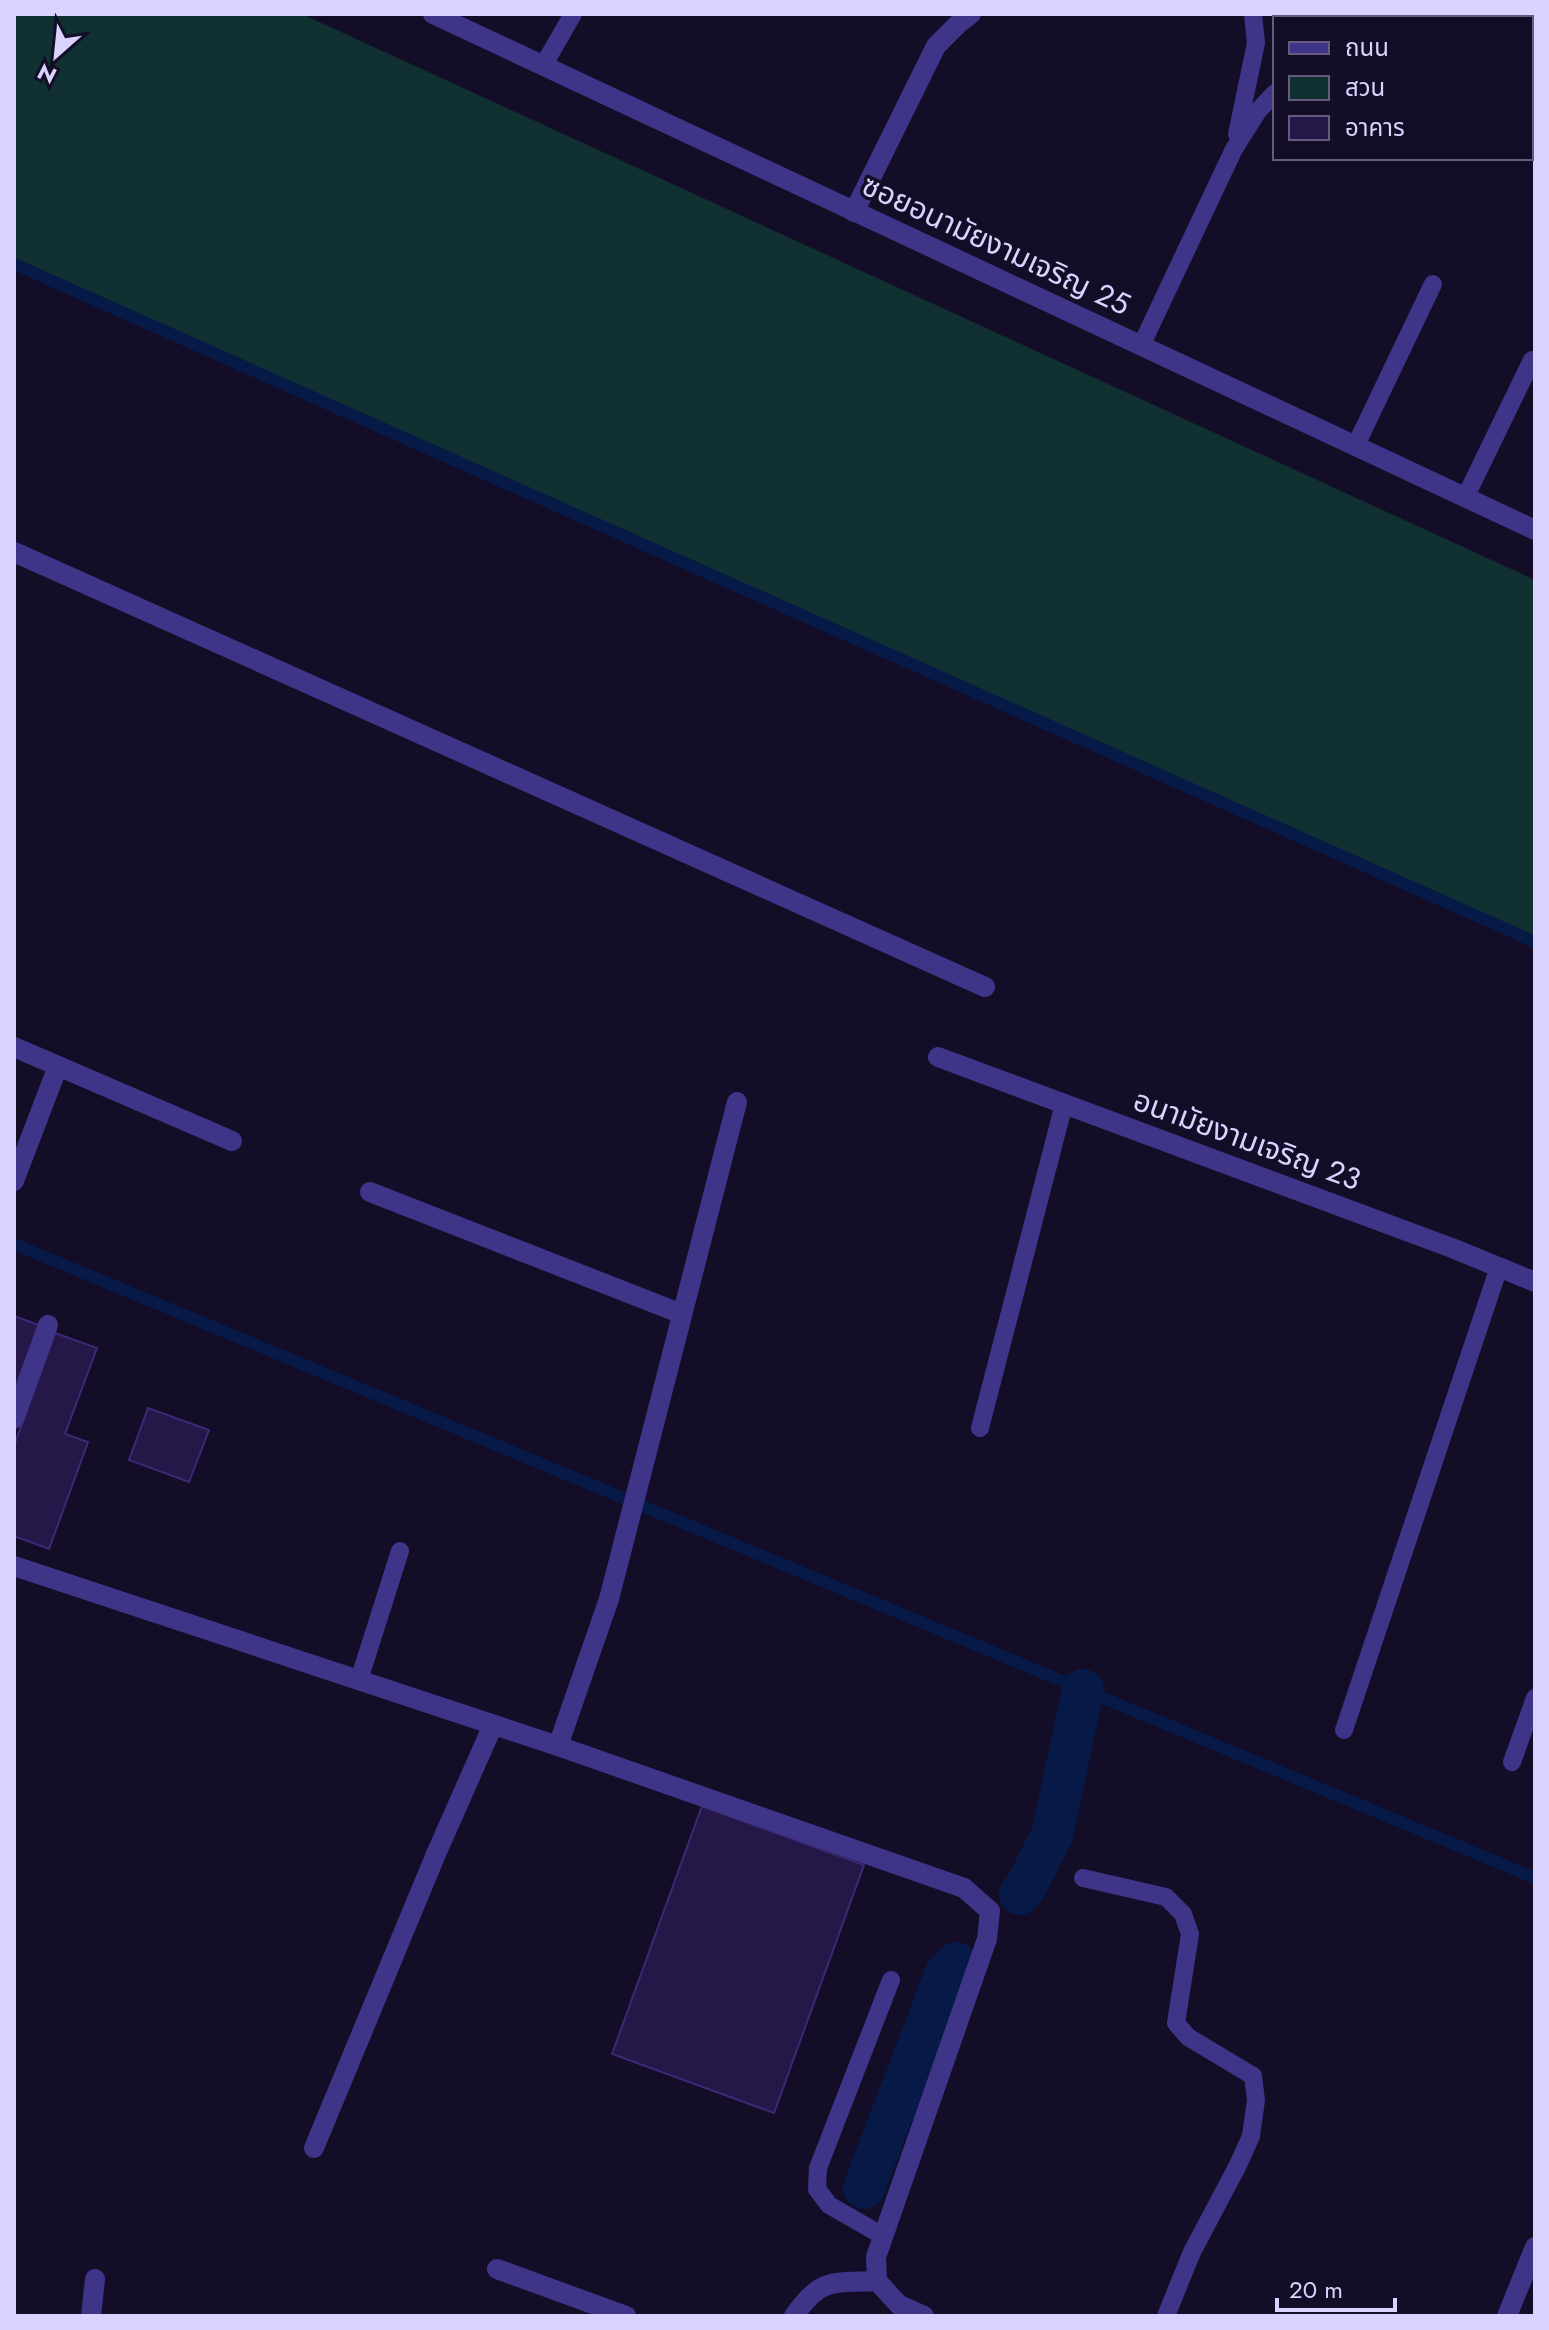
<svg xmlns="http://www.w3.org/2000/svg" width="1549" height="2330" font-family="Jost,'Noto Sans Thai',sans-serif">
<style>
.green{fill:#103031}
.lines{fill:none;stroke-linecap:round;stroke-linejoin:round}
.stream{stroke:#061947;stroke-width:12}
.canal{stroke:#061947;stroke-width:42}
.building{fill:#251849;stroke:#3d2877;stroke-width:2}
.service{stroke:#3e3589;stroke-width:18}
.minor{stroke:#3e3589;stroke-width:20}
.tertiary{stroke:#3e3589;stroke-width:20}
.labels{text-anchor:middle;stroke-width:7;stroke-linejoin:round;paint-order:stroke}
.street-label{font-size:30px;fill:#dbd3ff;stroke:#140d27}
</style>
<rect width="100%" height="100%" fill="#140d27"/>
<!-- green -->
<path class="green" d="M 14,14 L 302,14 L 1535,580 L 1535,942 L 14,264 Z"/>
<g class="lines">
<!-- stream -->
<path class="stream" d="M 14,264 L 1535,942
M 14,1244 L 1535,1878"/>
<!-- canal -->
<path class="canal" d="M 1020,1894 L 1025,1888 L 1052,1835 L 1083,1690
M 864,2188 L 946,1973 L 956,1963"/>
</g>
<!-- building -->
<path class="building" d="M 14,1316 L 42,1326 L 14,1403 Z
M 55,1333 L 97,1348 L 65,1434 L 88,1442 L 49,1549 L 14,1536 L 14,1446 Z
M 148,1408 L 209,1430 L 189,1482 L 129,1460 Z
M 702,1806 L 864,1865 L 774,2113 L 612,2054 Z"/>
<g class="lines">
<!-- service -->
<path class="service" d="M 543,66 L 573,14
M 1237,134 L 1256,43 L 1253,14
M 1141,346 L 1234,149 L 1258,111 L 1275,93
M 1355,447 L 1433,284
M 1465,498 L 1532,360
M 980,1428 L 1064,1104
M 359,1680 L 400,1551
M 1344,1730 L 1499,1267
M 1512,1762 L 1535,1698
M 1083,1878 L 1166,1897 L 1183,1914 L 1190,1934 L 1176,2023 L 1188,2037 L 1253,2076 L 1256,2100 L 1251,2136 L 1238,2165 L 1192,2252 L 1166,2316
M 883,2236 L 829,2205 L 817,2189 L 818,2168 L 891,1980"/>
<!-- minor -->
<path class="minor" d="M 854,212 L 936,46 L 959,23 L 971,14
M 14,552 L 985,987
M 14,1047 L 232,1141
M 938,1057 L 1452,1248 L 1535,1282
M 14,1181 L 58,1066
M 370,1192 L 682,1314
M 14,1419 L 48,1325
M 14,1566 L 558,1746 L 964,1888 L 990,1911 L 987,1939 L 876,2257 L 877,2281 L 899,2305 L 924,2316
M 558,1746 L 609,1599 L 737,1102
M 314,2148 L 436,1854 L 493,1725
M 497,2269 L 626,2316
M 91,2316 L 95,2279
M 794,2316 C 821,2277 833,2283 877,2281"/>
<!-- tertiary -->
<path class="tertiary" d="M 433,14 L 1535,530
M 1507,2316 L 1535,2247"/>
</g>
<g class="labels">
<!-- street labels -->
<g class="street-label">
<text transform="translate(996 245) rotate(25)" y="10">ซอยอนามัยงามเจริญ 25</text>
<text transform="translate(1247 1140) rotate(20)" y="10">อนามัยงามเจริญ 23</text>
</g>
</g>
<!-- border -->
<rect width="1549" height="2330" fill="none" stroke="#dbd3ff" stroke-width="32"/>
<!-- legend -->
<rect x="1273" y="16" width="260" height="144" fill="#140d27" stroke="#645c7d" stroke-width="2"/>
<rect x="1289" y="42" width="40" height="12" fill="#3e3589" stroke="#645c7d" stroke-width="2"/>
<text x="1345" y="56" font-size="24" fill="#dbd3ff">ถนน</text>
<rect x="1289" y="76" width="40" height="24" fill="#103031" stroke="#645c7d" stroke-width="2"/>
<text x="1345" y="96" font-size="24" fill="#dbd3ff">สวน</text>
<rect x="1289" y="116" width="40" height="24" fill="#251849" stroke="#645c7d" stroke-width="2"/>
<text x="1345" y="136" font-size="24" fill="#dbd3ff">อาคาร</text>
<!-- north arrow -->
<g transform="translate(56 56) rotate(207)" stroke="#140d27" stroke-width="6" paint-order="stroke">
<path d="M0-6L14 30L0 20L-14 30Z" fill="#dbd3ff"/>
<text y="-12" font-size="22" font-weight="bold" text-anchor="middle" fill="#dbd3ff">N</text>
</g>
<!-- scale -->
<path d="M1277 2298v12h118v-12" fill="none" stroke="#dbd3ff" stroke-width="4"/>
<text x="1289" y="2298" font-size="24" fill="#dbd3ff" stroke="#140d27" stroke-width="6" paint-order="stroke">20 m</text>
</svg>
